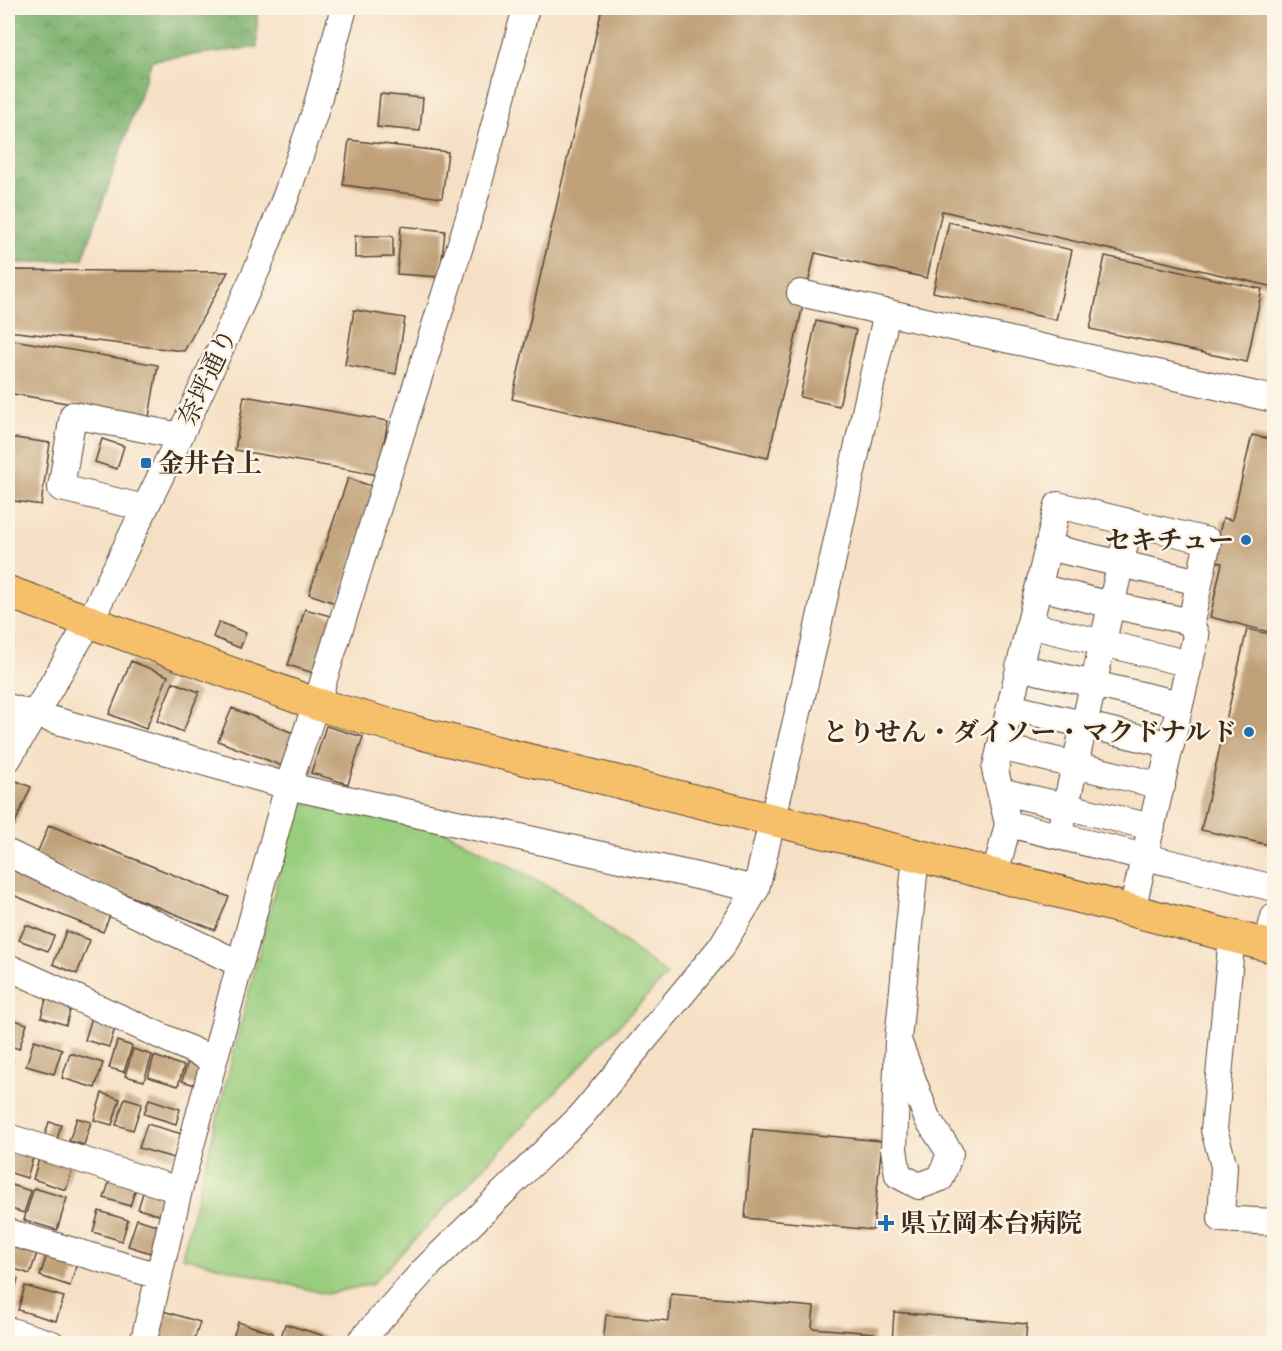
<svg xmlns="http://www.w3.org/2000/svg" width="1282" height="1351" font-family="'IM FELL DW Pica','Noto Serif JP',serif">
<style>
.green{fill:#98cd7e;stroke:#6a7c4e;stroke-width:1.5}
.forest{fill:url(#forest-crowns);stroke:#5a6d46;stroke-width:1.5}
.building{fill:#bfa078}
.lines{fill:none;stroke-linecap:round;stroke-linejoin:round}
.minor-casing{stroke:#574537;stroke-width:28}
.major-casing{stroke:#574537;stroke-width:34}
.minor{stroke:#fff;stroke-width:26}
.major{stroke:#f6c06b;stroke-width:32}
.poi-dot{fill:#1f6fb2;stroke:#fcf5e5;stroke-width:2}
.labels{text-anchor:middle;stroke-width:5;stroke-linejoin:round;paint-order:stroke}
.street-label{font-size:26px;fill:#3b2a1e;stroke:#fcf5e5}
.poi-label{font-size:26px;font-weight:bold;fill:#3b2a1e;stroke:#fcf5e5;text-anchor:start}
</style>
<defs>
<pattern id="forest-crowns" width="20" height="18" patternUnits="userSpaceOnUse" patternTransform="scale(1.5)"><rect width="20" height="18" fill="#7ab06d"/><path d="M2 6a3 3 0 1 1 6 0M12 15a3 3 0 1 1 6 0" fill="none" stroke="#658f59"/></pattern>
</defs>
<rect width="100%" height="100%" fill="#fcf5e5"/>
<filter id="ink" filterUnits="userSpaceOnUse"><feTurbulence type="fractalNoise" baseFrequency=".0167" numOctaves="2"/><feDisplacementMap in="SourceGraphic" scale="12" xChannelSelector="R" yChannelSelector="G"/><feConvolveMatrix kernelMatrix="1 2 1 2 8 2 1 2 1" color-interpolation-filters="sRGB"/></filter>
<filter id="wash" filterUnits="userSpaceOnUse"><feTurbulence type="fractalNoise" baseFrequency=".008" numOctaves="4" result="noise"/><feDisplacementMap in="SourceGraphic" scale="24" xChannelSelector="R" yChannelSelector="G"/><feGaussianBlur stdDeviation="1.35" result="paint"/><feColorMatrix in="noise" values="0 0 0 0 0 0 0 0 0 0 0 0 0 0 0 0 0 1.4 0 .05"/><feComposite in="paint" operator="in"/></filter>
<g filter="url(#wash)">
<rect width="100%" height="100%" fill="#f6e0c5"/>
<!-- green -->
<path class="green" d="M 297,802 L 445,831 L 566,896 L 667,975 L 372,1284 L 326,1294 L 182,1257 Z"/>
<!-- forest -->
<path class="forest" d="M 8,8 L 257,8 L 257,47 L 152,60 L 83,259 L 8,264 Z"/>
<g id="blocks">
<!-- building -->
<path class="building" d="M 602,8 L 1274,8 L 1274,287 L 942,211 L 927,278 L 815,253 L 768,458 L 512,399 Z
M 380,94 L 423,98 L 420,131 L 377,127 Z
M 349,140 L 448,152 L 442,198 L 343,185 Z
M 949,222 L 1072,250 L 1056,320 L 933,292 Z
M 401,226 L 445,231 L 440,277 L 397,274 Z
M 355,236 L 393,236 L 393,257 L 355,258 Z
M 1105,256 L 1262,289 L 1247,362 L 1090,329 Z
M 8,270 L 228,272 L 184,351 L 8,331 Z
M 354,310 L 405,318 L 396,374 L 345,365 Z
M 816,321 L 856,330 L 839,406 L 800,397 Z
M 8,339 L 158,365 L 149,417 L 8,393 Z
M 244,396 L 388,421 L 378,475 L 235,450 Z
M 1252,435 L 1274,440 L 1274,633 L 1210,617 L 1222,563 L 1212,560 L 1223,518 L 1232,520 Z
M 8,437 L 50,443 L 41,505 L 8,500 Z
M 102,439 L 124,446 L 117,469 L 95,462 Z
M 348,478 L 377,488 L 338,604 L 309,594 Z
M 305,609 L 334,617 L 317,674 L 288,665 Z
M 219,622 L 246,633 L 240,648 L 213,637 Z
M 1247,629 L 1274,635 L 1274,846 L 1201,830 Z
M 131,661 L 168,676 L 146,729 L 109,714 Z
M 173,682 L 199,692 L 183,732 L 157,721 Z
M 232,708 L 298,735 L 285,767 L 218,741 Z
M 326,726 L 363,737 L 348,784 L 311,773 Z
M 14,780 L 31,787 L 11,832 L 8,830 L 8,793 Z
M 49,825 L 229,897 L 215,930 L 35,858 Z
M 13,866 L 114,906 L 103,932 L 8,893 L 8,880 Z
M 26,925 L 54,936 L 48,951 L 19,940 Z
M 66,931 L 90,940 L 77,974 L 53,964 Z
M 47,996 L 72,1004 L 66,1025 L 41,1017 Z
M 93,1014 L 117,1022 L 109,1047 L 85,1040 Z
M 8,1018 L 27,1024 L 19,1049 L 8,1045 Z
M 34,1040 L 62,1049 L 54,1074 L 26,1066 Z
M 117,1041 L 132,1046 L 124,1072 L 109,1068 Z
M 133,1049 L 152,1055 L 144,1081 L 125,1076 Z
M 70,1053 L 103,1063 L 95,1088 L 62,1078 Z
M 154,1056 L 184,1066 L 178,1086 L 148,1077 Z
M 8,1058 L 13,1060 L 8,1077 Z
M 188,1061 L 211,1069 L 205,1088 L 182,1081 Z
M 102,1093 L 120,1099 L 112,1125 L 94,1120 Z
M 125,1098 L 142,1103 L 133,1130 L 116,1125 Z
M 149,1099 L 180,1109 L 176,1124 L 144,1114 Z
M 77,1118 L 91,1122 L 84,1145 L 69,1141 Z
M 49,1122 L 61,1125 L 57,1139 L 45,1135 Z
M 147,1124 L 182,1134 L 174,1158 L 139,1148 Z
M 753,1129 L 882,1141 L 873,1230 L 745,1218 Z
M 12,1148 L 34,1155 L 27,1178 L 8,1172 L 8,1163 Z
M 40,1156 L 73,1166 L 66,1190 L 33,1179 Z
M 111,1176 L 137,1185 L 130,1206 L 104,1198 Z
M 8,1184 L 31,1191 L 24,1213 L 8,1208 Z
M 145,1186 L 173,1195 L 166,1217 L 138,1209 Z
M 34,1188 L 67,1198 L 57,1230 L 24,1220 Z
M 99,1211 L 128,1220 L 122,1241 L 93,1232 Z
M 137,1219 L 162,1227 L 154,1254 L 128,1246 Z
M 8,1243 L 38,1250 L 30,1274 L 8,1267 Z
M 48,1251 L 78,1260 L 70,1286 L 40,1276 Z
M 8,1276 L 18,1279 L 11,1302 L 8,1301 Z
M 25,1286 L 64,1297 L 56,1321 L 18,1310 Z
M 671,1294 L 814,1307 L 812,1328 L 874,1333 L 873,1344 L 603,1344 L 606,1315 L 669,1321 Z
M 163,1311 L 200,1322 L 193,1344 L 162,1344 L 154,1341 Z
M 894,1312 L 1027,1324 L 1025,1344 L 892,1344 Z
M 238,1322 L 273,1333 L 270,1344 L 231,1344 Z
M 285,1324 L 328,1337 L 326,1344 L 279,1344 Z"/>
</g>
</g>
<g filter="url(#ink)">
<use href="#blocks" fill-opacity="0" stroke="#574537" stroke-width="1.5"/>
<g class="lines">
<defs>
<path id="minor" d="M 800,293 L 1274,399
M 145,508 L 61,488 L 73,415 L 180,436
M 1048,547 L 1199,582
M 1039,587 L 1111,605 L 1191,622
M 1029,625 L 1190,664
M 1019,667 L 1180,704
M 8,707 L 288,786 L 756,889
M 1010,707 L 1171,745
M 1000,747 L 1162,786
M 8,759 L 90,621 L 180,436 L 258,267 L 286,196 L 314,115 L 344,8
M 1000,791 L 1152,827
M 1008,824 L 1274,888
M 1059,836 L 1130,522
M 8,853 L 240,964
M 995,875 L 1008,824 L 995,770 L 1058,505 L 1208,541 L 1191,622 L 1196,636 L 1132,910
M 1232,936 L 1214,1130 L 1224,1166 L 1221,1219 L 1274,1222
M 1267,945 L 1274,917
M 8,967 L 214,1060
M 898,1040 L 894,1149 L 898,1175 L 919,1186 L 941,1178 L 950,1153 L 927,1118 L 898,1040 L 916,855
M 8,1137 L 179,1190
M 8,1232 L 159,1276
M 8,1330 L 52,1344
M 143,1344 L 179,1190 L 288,786 L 320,692 L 472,208 L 526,8
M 358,1344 L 425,1269 L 581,1116 L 721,947 L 756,889 L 814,645 L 887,312"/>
<path id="major" d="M 8,592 L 316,704 L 415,732 L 916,855 L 1274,947"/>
</defs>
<!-- minor casing -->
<use href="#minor" class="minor-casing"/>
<!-- major casing -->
<use href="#major" class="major-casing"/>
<!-- minor -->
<use href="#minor" class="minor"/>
<!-- major -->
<use href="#major" class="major"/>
</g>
</g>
<!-- markers -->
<g class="poi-dot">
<rect x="140" y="457" width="12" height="12" rx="3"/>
<circle cx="1246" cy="540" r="6"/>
<circle cx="1249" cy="732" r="6"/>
<path d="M883 1214h6v6h6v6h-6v6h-6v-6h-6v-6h6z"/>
</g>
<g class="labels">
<!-- street labels -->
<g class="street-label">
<text transform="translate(207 377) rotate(-65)" y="9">奈坪通り</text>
</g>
<!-- poi labels -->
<g class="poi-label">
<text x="158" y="472">金井台上</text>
<text x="1234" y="549" text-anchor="end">セキチュー</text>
<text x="1237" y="741" text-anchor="end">とりせん・ダイソー・マクドナルド</text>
<text x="900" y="1232">県立岡本台病院</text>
</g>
</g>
<!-- margin -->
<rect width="1282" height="1351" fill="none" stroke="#fcf5e5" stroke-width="30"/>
</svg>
